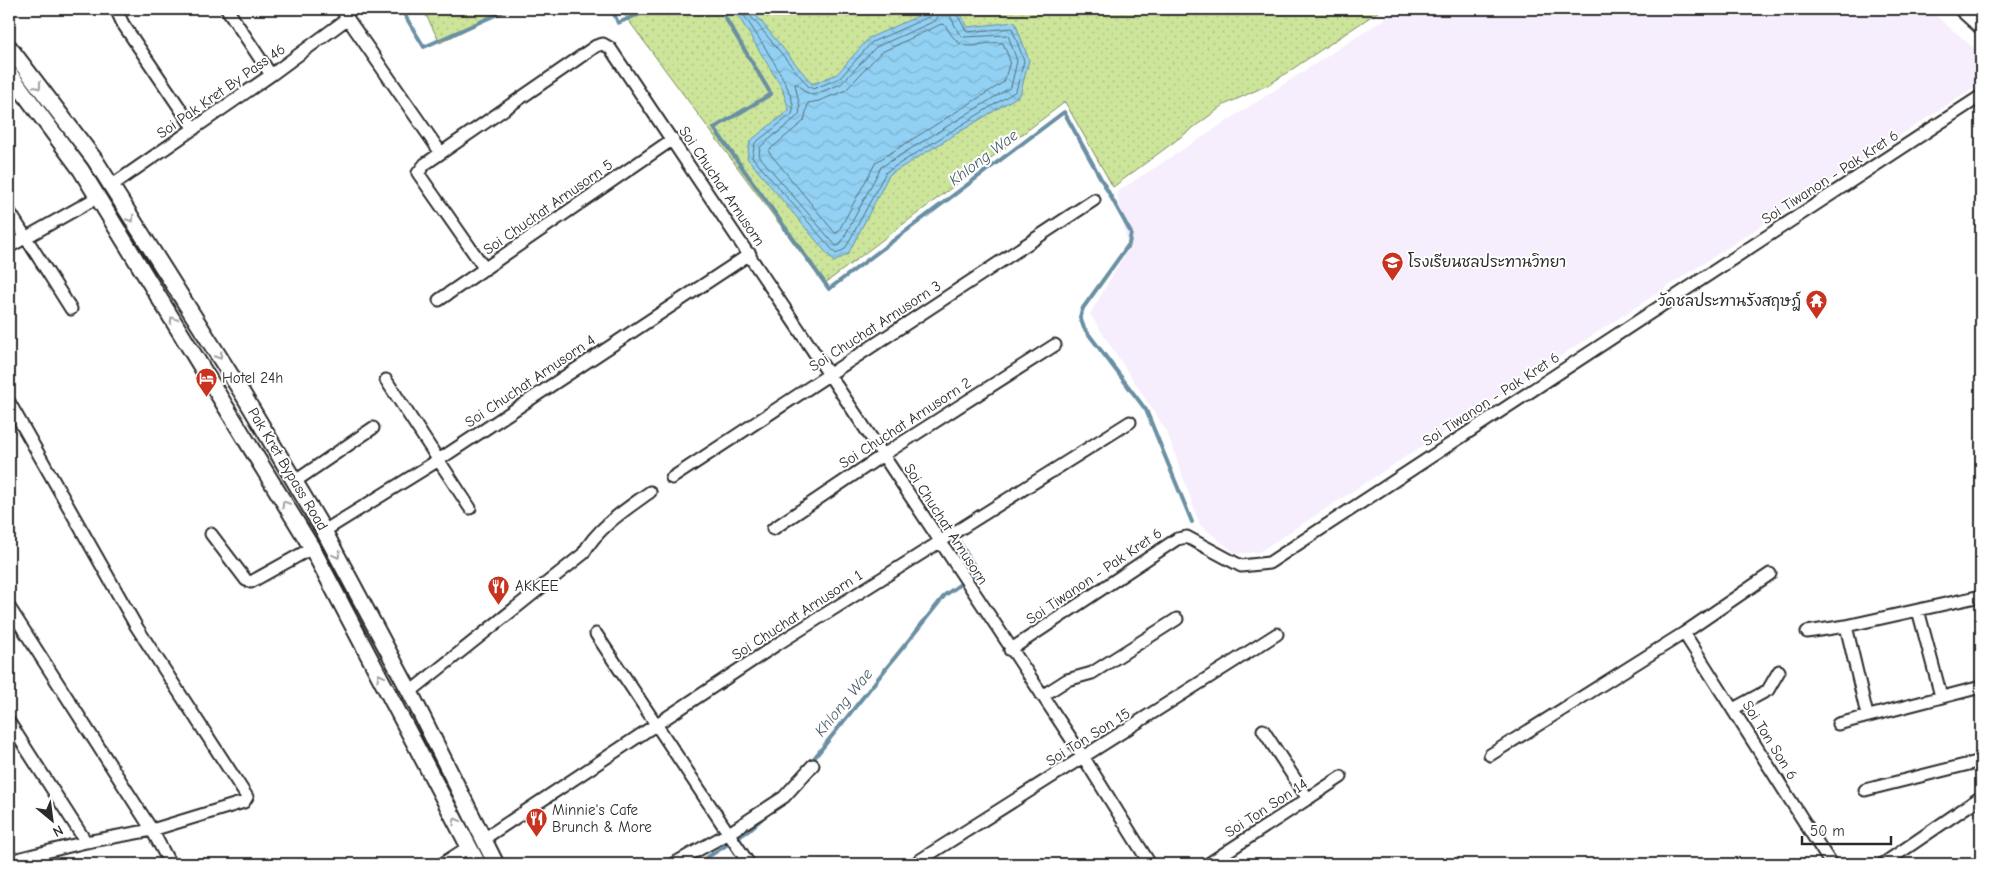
<svg xmlns="http://www.w3.org/2000/svg" width="1990" height="873" font-family="'Comic Neue','Playpen Sans Thai',sans-serif">
<style>
.built{fill:#f6eefd}
.grass{fill:url(#grass-dots);stroke:#7c8862}
.water{fill:url(#water-waves);stroke:#698fa3}
.lines{fill:none;stroke-linecap:round;stroke-linejoin:round}
.shore{stroke:#546d7b;stroke-width:1}
.stream{stroke:#698fa3;stroke-width:4}
.minor-casing{stroke:#2b2b2b;stroke-width:15}
.major-casing{stroke:#2b2b2b;stroke-width:19}
.minor{stroke:#fff;stroke-width:11}
.major{stroke:#fff;stroke-width:15}
.oneway{stroke:#a0a0a0}
.labels{text-anchor:middle;stroke-width:4;stroke-linejoin:round;paint-order:stroke}
.street-label{font-size:15px;fill:#2b2b2b;stroke:#fff}
.poi-label{font-size:15px;fill:#2b2b2b;stroke:#fff;text-anchor:start}
.water-label{font-size:16px;font-style:italic;fill:#4a5d67;stroke:#fff}
</style>
<defs>
<pattern id="grass-dots" width="8" height="8" patternUnits="userSpaceOnUse" patternTransform="scale(1.25)"><rect width="8" height="8" fill="#cde59a"/><path d="M2 2h.1M6 6h.1" fill="none" stroke="#b0c585" stroke-width="1.8" stroke-linecap="round"/></pattern>
<pattern id="water-waves" width="16" height="10" patternUnits="userSpaceOnUse" patternTransform="scale(1.25)"><rect width="16" height="10" fill="#92d1f3"/><path d="M0 5q4-4 8 0t8 0" fill="none" stroke="#7eb4d0"/></pattern>
</defs>
<rect width="100%" height="100%" fill="#fff"/>
<filter id="ink" filterUnits="userSpaceOnUse"><feTurbulence type="fractalNoise" baseFrequency=".02" numOctaves="2"/><feDisplacementMap in="SourceGraphic" scale="10" xChannelSelector="R" yChannelSelector="G"/><feConvolveMatrix kernelMatrix="1 2 1 2 8 2 1 2 1" color-interpolation-filters="sRGB"/></filter>
<g filter="url(#ink)">
<!-- built -->
<path class="built" d="M 1400,9 L 1928,9 L 1981,54 L 1981,83 L 1259,552 L 1236,554 L 1200,525 L 1167,432 L 1090,314 L 1128,249 L 1117,192 Z"/>
<!-- grass -->
<path class="grass" d="M 423,9 L 506,9 L 440,43 Z
M 620,9 L 1382,9 L 1270,84 L 1224,105 L 1113,187 L 1065,102 L 824,284 Z"/>
<!-- water -->
<path class="water" d="M 734,9 L 751,9 L 812,84 L 837,74 L 869,38 L 934,9 L 958,9 L 968,27 L 1015,22 L 1029,60 L 1020,95 L 889,175 L 848,254 L 834,262 L 747,158 L 750,141 L 789,110 L 782,88 Z"/>
<g class="lines">
<!-- shore -->
<path class="shore" d="M 740,9 C 750,26 802,97 792,114 L 755,143 L 752,157 L 836,254 L 845,249 L 886,172 L 1016,91 L 1024,61 L 1012,28 L 967,32 L 954,9
M 748,9 L 749,14 L 808,86 L 813,89 L 840,78 L 872,42 L 931,16 L 934,9
M 941,9 L 939,15 L 935,21 L 876,47 L 841,84 L 813,95 L 805,92 L 798,84 L 795,84 L 800,108 L 799,115 L 760,147 L 759,156 L 836,246 L 840,245 L 881,167 L 1011,87 L 1017,61 L 1008,35 L 963,37 L 958,32 L 947,9
M 942,24 L 945,25 C 965,60 973,40 1003,43 L 1010,61 L 1004,82 L 876,162 L 838,232 L 835,233 L 768,151 L 804,121 L 808,103 L 819,101 L 846,90 L 880,53 Z"/>
<!-- stream -->
<path class="stream" d="M 401,9 L 424,47 L 509,9
M 612,9 L 618,23 L 651,9
M 720,9 L 771,94 L 714,128 L 829,289 L 1064,112 L 1131,233 L 1129,244 L 1083,308 L 1080,317 L 1084,328 L 1146,410 L 1192,522
M 811,762 L 945,595 L 978,572 L 960,543
M 697,864 L 748,831 L 766,815"/>
<defs>
<path id="minor" d="M 116,9 L 123,24 L 194,129
M 227,9 L 271,75
M 341,9 L 441,153 L 596,46 L 603,44 L 610,48 L 883,455 L 1084,758 L 1150,864
M 441,153 L 425,164 L 418,173 L 485,269
M 111,186 L 271,75 L 347,19
M 9,211 L 71,309
M 9,247 L 98,197
M 439,300 L 673,139
M 386,380 L 470,508
M 9,402 L 136,626 L 247,797 L 244,802 L 152,830 L 86,842 L 9,861
M 672,478 L 1094,200
M 294,482 L 373,428
M 773,529 L 883,455 L 1055,345
M 324,531 L 437,461 L 750,254
M 211,534 L 246,580 L 251,582 L 312,548
M 9,607 L 152,830 L 170,864
M 1918,610 L 1941,696
M 1846,626 L 1867,715
M 1807,632 L 1846,626 L 1981,596
M 1684,633 L 1831,864
M 596,634 L 749,864
M 1010,650 L 1177,539 L 1187,537 L 1241,566 L 1269,563 L 1981,96
M 410,692 L 583,554 C 598,527 625,510 650,492
M 1042,696 L 1067,680 L 1092,673 L 1177,619
M 1733,709 L 1768,690 L 1779,671
M 9,722 L 86,842
M 1838,724 L 1981,687
M 1263,730 L 1308,799
M 1490,755 L 1684,633 L 1770,574
M 1865,790 L 1981,761
M 485,838 L 776,645 L 1130,422
M 442,864 L 470,846
M 673,864 L 729,833 L 784,797 L 813,765
M 914,864 L 1277,634
M 1208,864 L 1341,777
M 1883,864 L 1981,797"/>
<path id="major" d="M 1962,9 L 1981,26
M 9,47 L 95,160 L 244,396 L 324,531 L 410,692 L 496,864
M 9,73 L 81,170 L 312,548 L 478,864"/>
</defs>
<!-- minor casing -->
<use href="#minor" class="minor-casing"/>
<!-- major casing -->
<use href="#major" class="major-casing"/>
<!-- minor -->
<use href="#minor" class="minor"/>
<!-- major -->
<use href="#major" class="major"/>
</g>
<!-- one-way arrows -->
<defs><path id="oneway-chevron" d="M-2-3.5L2.5 0L-2 3.5" fill="none" stroke-width="1.6" stroke-linecap="round" stroke-linejoin="round" transform="scale(1.25)"/></defs>
<g class="oneway">
<use href="#oneway-chevron" transform="translate(38 86) rotate(53)"/>
<use href="#oneway-chevron" transform="translate(131 219) rotate(57)"/>
<use href="#oneway-chevron" transform="translate(173 320) rotate(-121)"/>
<use href="#oneway-chevron" transform="translate(219 356) rotate(57)"/>
<use href="#oneway-chevron" transform="translate(285 504) rotate(-121)"/>
<use href="#oneway-chevron" transform="translate(337 555) rotate(62)"/>
<use href="#oneway-chevron" transform="translate(380 677) rotate(-118)"/>
<use href="#oneway-chevron" transform="translate(456 821) rotate(-118)"/>
</g>
</g>
<!-- icons -->
<defs>
<symbol id="school-pin" viewBox="-11 -11 22 30"><path d="M0 17L-7.5 6A9.5 9.5 0 1 1 7.5 6Z" fill="#c8321e" stroke="#fff"/><path d="M0-5L7-2L0 1L-7-2ZM-4 1L0 2.5L4 1V4Q0 6-4 4Z" fill="#fff"/></symbol>
<symbol id="temple-pin" viewBox="-11 -11 22 30"><path d="M0 17L-7.5 6A9.5 9.5 0 1 1 7.5 6Z" fill="#c8321e" stroke="#fff"/><path d="M0-6L5-2H3V0L6.5 2.5H4V6H1.5V3h-3V6H-4V2.5H-6.5L-3 0V-2H-5Z" fill="#fff"/></symbol>
<symbol id="hotel-pin" viewBox="-11 -11 22 30"><path d="M0 17L-7.5 6A9.5 9.5 0 1 1 7.5 6Z" fill="#c8321e" stroke="#fff"/><path d="M-6-4.5h1.5V1H6V5H4.5V3h-9V5H-6ZM-4 0a1.8 1.8 0 1 1 3.6 0ZM.5 0V-2.5h3Q6-2.5 6 0Z" fill="#fff"/></symbol>
<symbol id="restaurant-pin" viewBox="-11 -11 22 30"><path d="M0 17L-7.5 6A9.5 9.5 0 1 1 7.5 6Z" fill="#c8321e" stroke="#fff"/><path d="M-5-6h1v4h1v-4h1v4h1v-4h1v5L-1.5 .5V6h-2V.5L-5-1ZM5-6V6H3V1.5H1.5Q1.5-4 5-6Z" fill="#fff"/></symbol>
</defs>
<g fill-rule="evenodd">
<use href="#school-pin" x="1380" y="250" width="25" height="34"/>
<use href="#temple-pin" x="1804" y="288" width="25" height="34"/>
<use href="#hotel-pin" x="194" y="366" width="25" height="34"/>
<use href="#restaurant-pin" x="486" y="574" width="25" height="34"/>
<use href="#restaurant-pin" x="524" y="806" width="25" height="34"/>
</g>
<g class="labels">
<!-- street labels -->
<g class="street-label">
<text transform="translate(221 91) rotate(-35)" y="5">Soi Pak Kret By Pass 46</text>
<text transform="translate(1830 177) rotate(-33)" y="5">Soi Tiwanon - Pak Kret 6</text>
<text transform="translate(722 186) rotate(56)" y="5">Soi Chuchat Arnusorn</text>
<text transform="translate(548 207) rotate(-35)" y="5">Soi Chuchat Arnusorn 5</text>
<text transform="translate(875 326) rotate(-33)" y="5">Soi Chuchat Arnusorn 3</text>
<text transform="translate(530 381) rotate(-34)" y="5">Soi Chuchat Arnusorn 4</text>
<text transform="translate(1491 399) rotate(-33)" y="5">Soi Tiwanon - Pak Kret 6</text>
<text transform="translate(905 423) rotate(-33)" y="5">Soi Chuchat Arnusorn 2</text>
<text transform="translate(288 469) rotate(59)" y="5">Pak Kret Bypass Road</text>
<text transform="translate(946 524) rotate(57)" y="5">Soi Chuchat Arnusorn</text>
<text transform="translate(1094 576) rotate(-34)" y="5">Soi Tiwanon - Pak Kret 6</text>
<text transform="translate(797 615) rotate(-33)" y="5">Soi Chuchat Arnusorn 1</text>
<text transform="translate(1088 737) rotate(-32)" y="5">Soi Ton Son 15</text>
<text transform="translate(1770 740) rotate(58)" y="5">Soi Ton Son 6</text>
<text transform="translate(1266 808) rotate(-33)" y="5">Soi Ton Son 14</text>
</g>
<!-- poi labels -->
<g class="poi-label">
<text x="1408" y="267">โรงเรียนชลประทานวิทยา</text>
<text x="1801" y="306" text-anchor="end">วัดชลประทานรังสฤษฎ์</text>
<text x="222" y="383">Hotel 24h</text>
<text x="515" y="591">AKKEE</text>
<text x="552" y="815">Minnie's Cafe<tspan x="552" dy="17">Brunch &amp; More</tspan></text>
</g>
<!-- water labels -->
<g class="water-label">
<text transform="translate(983 157) rotate(-37)" y="6">Khlong Wae</text>
<text transform="translate(843 702) rotate(-51)" y="6">Khlong Wae</text>
</g>
</g>
<!-- margin -->
<rect width="1990" height="873" fill="none" stroke="#fff" stroke-width="30"/>
<rect x="15" y="15" width="1960" height="843" fill="none" stroke="#2b2b2b" stroke-width="2" filter="url(#ink)"/>
<!-- north arrow -->
<g transform="translate(52 820) rotate(151)" stroke="#ffffff" stroke-width="4" paint-order="stroke">
<path d="M0-4L9 19L0 12L-9 19Z" fill="#2b2b2b"/>
<text y="-8" font-size="14" font-weight="bold" text-anchor="middle" fill="#2b2b2b">N</text>
</g>
<!-- scale -->
<path d="M1802 836v8h89v-8" fill="none" stroke="#2b2b2b" stroke-width="2.5"/>
<text x="1810" y="836" font-size="15" fill="#2b2b2b" stroke="#ffffff" stroke-width="4" paint-order="stroke">50 m</text>
</svg>
